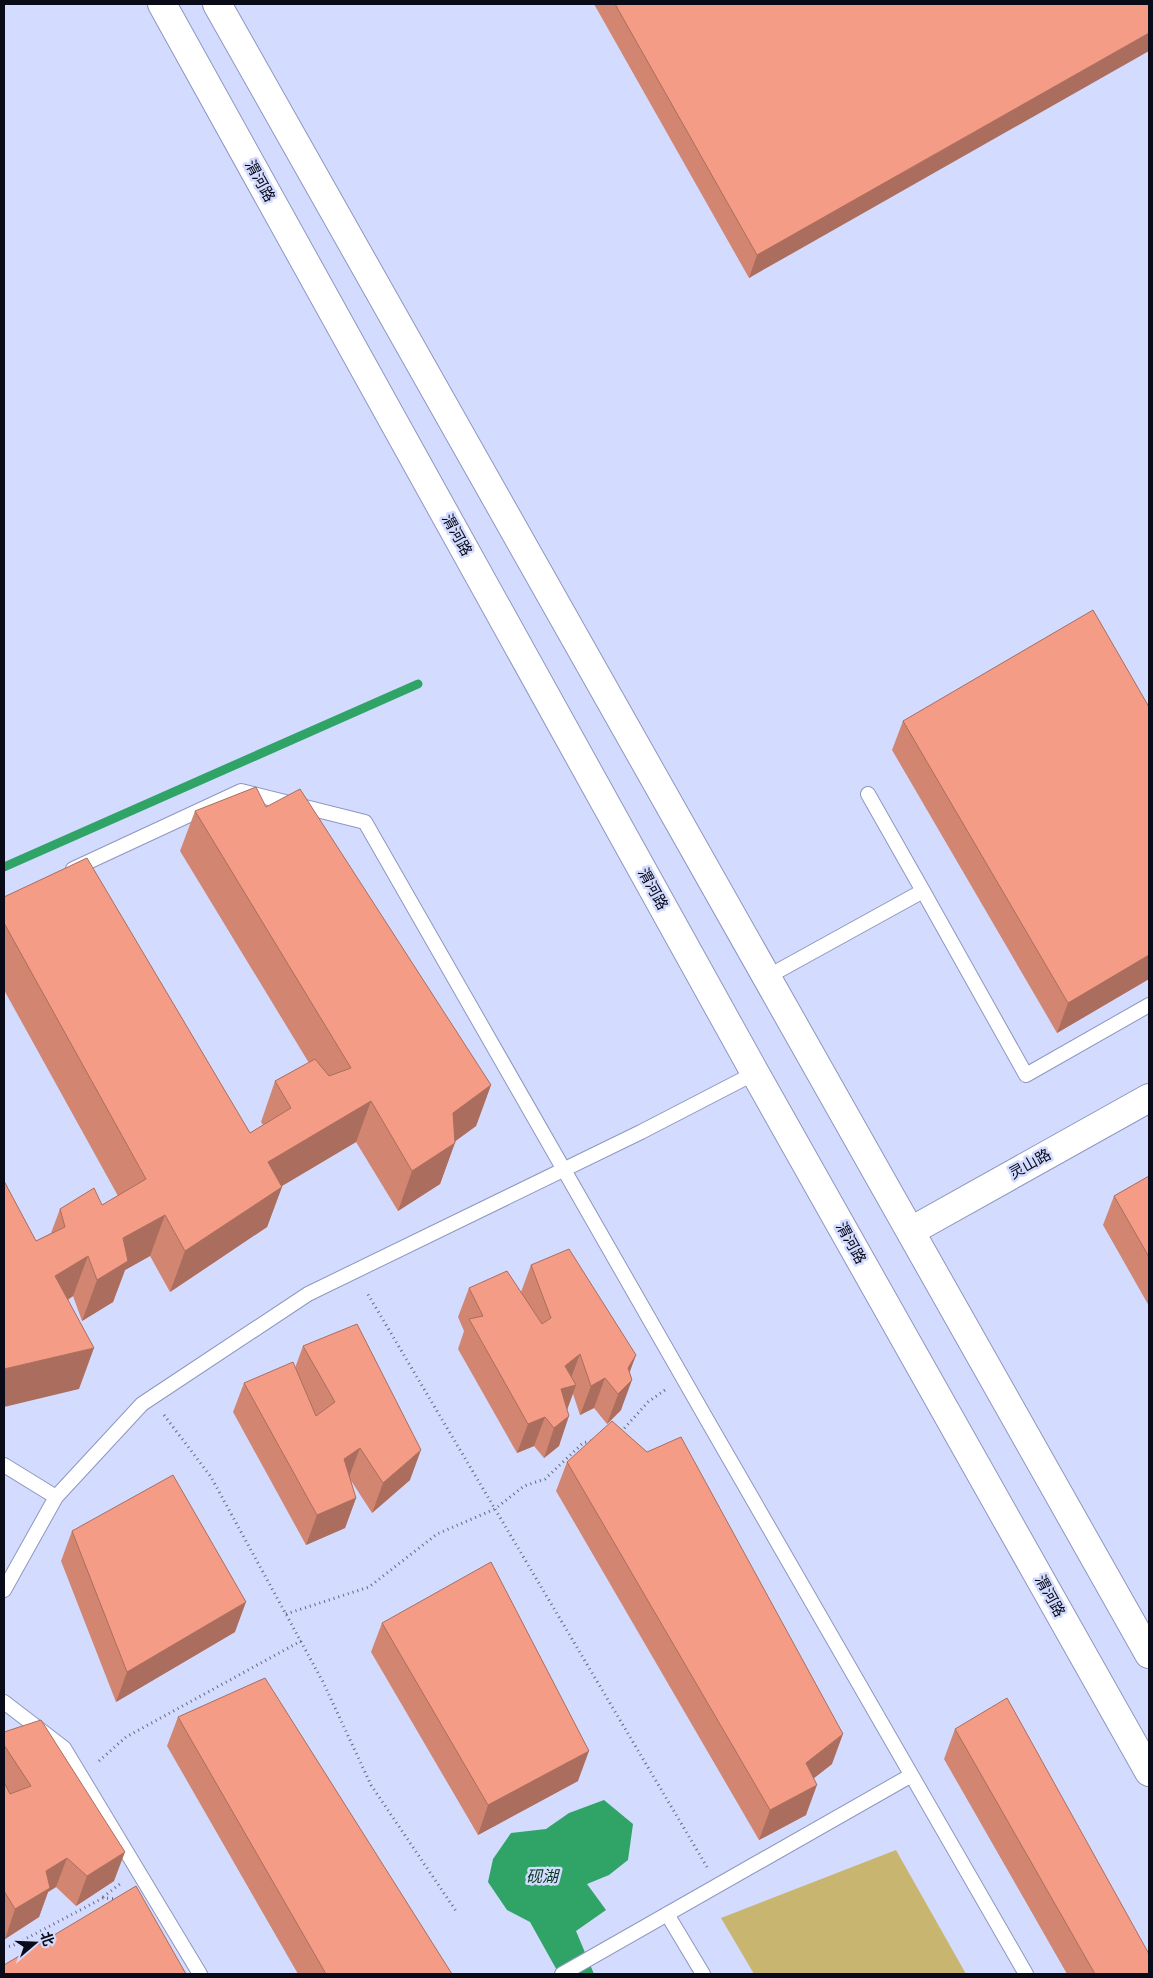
<svg xmlns="http://www.w3.org/2000/svg" width="1153" height="1978" font-family="'Alegreya Sans','Noto Sans SC',sans-serif">
<style>
.green{fill:#c8b670}
.water{fill:#30a366}
.lines{fill:none;stroke-linecap:round;stroke-linejoin:round}
.stream{stroke:#30a366;stroke-width:9}
.service-casing{stroke:#8e97c0;stroke-width:16}
.minor-casing{stroke:#8e97c0;stroke-width:30}
.secondary-casing{stroke:#8e97c0;stroke-width:30}
.path{stroke:#656a82;stroke-width:3;stroke-dasharray:1 4;stroke-linecap:butt}
.service{stroke:#fff;stroke-width:14}
.minor{stroke:#fff;stroke-width:28}
.secondary{stroke:#fff;stroke-width:28}
.wall{fill:#d28672}
.shaded-wall{fill:#ab6d5d}
.building{fill:#f49c85;stroke:#ab6d5d}
.labels{text-anchor:middle;stroke-width:5;stroke-linejoin:round;paint-order:stroke}
.street-label{font-size:15px;fill:#090b19;stroke:#d3dbff}
.water-label{font-size:16px;font-style:italic;fill:#06361d;stroke:#d3dbff}
</style>
<rect width="100%" height="100%" fill="#d3dbff"/>
<!-- green -->
<path class="green" d="M 896,1850 L 966,1974 L 754,1974 L 721,1918 Z"/>
<!-- water -->
<path class="water" d="M 604,1800 L 633,1824 L 628,1860 L 609,1875 L 587,1884 L 606,1910 L 576,1931 L 594,1974 L 559,1974 L 530,1922 L 507,1910 L 488,1882 L 493,1859 L 511,1833 L 546,1829 L 569,1813 Z"/>
<g class="lines">
<!-- stream -->
<path class="stream" d="M 4,867 L 418,684"/>
<defs>
<path id="service" d="M 868,794 L 923,891
M 73,869 L 241,791 L 365,822 C 586,1205 803,1592 1026,1974
M 767,977 L 923,891 L 1026,1075 L 1149,1005
M 4,1465 L 56,1497
M 4,1590 L 56,1497 L 142,1404 L 308,1294 L 641,1132 L 755,1073
M 4,1702 L 64,1748 L 200,1974
M 667,1914 L 703,1974
M 562,1974 L 910,1776"/>
<path id="minor" d="M 911,1231 L 1149,1098"/>
<path id="secondary" d="M 162,4 L 755,1073 L 1149,1772
M 217,4 L 1149,1654"/>
</defs>
<!-- service casing -->
<use href="#service" class="service-casing"/>
<!-- minor casing -->
<use href="#minor" class="minor-casing"/>
<!-- secondary casing -->
<use href="#secondary" class="secondary-casing"/>
<!-- path -->
<path class="path" d="M 164,1415 L 211,1477 L 323,1682 L 371,1785 L 456,1911
M 621,1432 L 648,1402 L 665,1390
M 591,1441 L 583,1443 L 545,1479 L 524,1486 L 495,1509 L 707,1867
M 286,1614 L 369,1587 L 437,1534 L 495,1509 L 366,1291
M 99,1761 L 126,1737 L 301,1641
M 103,1897 L 120,1884
M 4,1947 L 12,1946 L 103,1898 L 118,1899"/>
<!-- service -->
<use href="#service" class="service"/>
<!-- minor -->
<use href="#minor" class="minor"/>
<!-- secondary -->
<use href="#secondary" class="secondary"/>
</g>
<!-- wall -->
<path class="wall" d="M 594,4 L 1149,4 L 749,278 Z
M 1149,707 L 1149,979 L 1057,1033 L 892,750 L 903,721 Z
M 266,807 L 491,1085 L 476,1126 L 455,1141 L 440,1184 L 398,1211 L 356,1142 L 282,1186 L 267,1227 L 170,1292 L 150,1256 L 125,1270 L 113,1302 L 82,1321 L 73,1296 L 68,1300 L 79,1389 L 36,1241 L 51,1233 L 60,1209 L 102,1205 L 118,1196 L 4,990 L 4,897 L 250,1133 L 263,1125 L 261,1122 L 275,1081 L 309,1063 L 180,851 L 195,811 Z
M 1149,1176 L 1149,1306 L 1103,1225 L 1114,1196 Z
M 531,1265 L 636,1355 L 629,1372 L 621,1410 L 607,1424 L 594,1408 L 580,1415 L 573,1394 L 567,1410 L 559,1446 L 544,1458 L 534,1446 L 517,1453 L 458,1349 L 464,1331 L 458,1317 L 469,1288 L 521,1292 Z
M 303,1346 L 410,1480 L 372,1513 L 350,1479 L 356,1498 L 345,1528 L 306,1545 L 233,1412 L 244,1383 L 295,1368 Z
M 567,1462 L 832,1764 L 814,1778 L 806,1815 L 759,1840 L 556,1491 Z
M 72,1531 L 235,1632 L 116,1702 L 61,1561 Z
M 382,1623 L 578,1781 L 478,1835 L 371,1652 Z
M 178,1717 L 452,1974 L 298,1974 L 167,1746 Z
M 955,1729 L 1149,1974 L 1067,1974 L 944,1759 Z
M 4,1732 L 114,1881 L 76,1906 L 56,1887 L 48,1892 L 39,1917 L 5,1939 L 4,1938 Z"/>
<!-- shaded-wall -->
<path class="shaded-wall" d="M 1149,33 L 1149,51 L 749,278 L 757,255 Z
M 1149,955 L 1149,979 L 1057,1033 L 1068,1003 Z
M 491,1085 L 476,1126 L 438,1154 L 453,1113 Z
M 371,1101 L 356,1142 L 253,1203 L 268,1162 Z
M 455,1143 L 440,1184 L 398,1211 L 412,1171 Z
M 282,1187 L 267,1227 L 170,1292 L 185,1251 Z
M 165,1215 L 150,1256 L 125,1270 L 113,1302 L 82,1321 L 97,1280 L 123,1238 Z
M 88,1256 L 73,1296 L 40,1317 L 55,1276 Z
M 94,1348 L 79,1389 L 4,1407 L 4,1369 Z
M 580,1354 L 569,1383 L 576,1385 L 565,1415 L 550,1419 L 565,1366 Z
M 636,1355 L 625,1385 L 632,1380 L 621,1410 L 607,1424 L 628,1368 Z
M 605,1378 L 594,1408 L 580,1415 L 591,1386 Z
M 569,1416 L 559,1446 L 544,1458 L 554,1428 Z
M 545,1417 L 534,1446 L 517,1453 L 528,1424 Z
M 360,1448 L 349,1477 L 344,1459 Z
M 421,1450 L 410,1480 L 372,1513 L 383,1483 Z
M 356,1498 L 345,1528 L 306,1545 L 317,1515 Z
M 246,1602 L 235,1632 L 116,1702 L 127,1672 Z
M 843,1734 L 832,1764 L 795,1793 L 806,1763 Z
M 589,1751 L 578,1781 L 478,1835 L 488,1805 Z
M 817,1785 L 806,1815 L 759,1840 L 770,1810 Z
M 125,1852 L 114,1881 L 76,1906 L 87,1876 Z
M 67,1858 L 56,1887 L 48,1892 L 39,1917 L 5,1939 L 15,1909 L 46,1871 Z"/>
<!-- building -->
<path class="building" d="M 615,4 L 1149,4 L 1149,33 L 757,255 Z
M 1093,610 L 1149,707 L 1149,955 L 1068,1003 L 903,721 Z
M 256,787 L 266,807 L 300,789 L 491,1085 L 453,1113 L 455,1143 L 412,1171 L 371,1101 L 268,1162 L 282,1187 L 185,1251 L 165,1215 L 123,1238 L 128,1261 L 97,1280 L 88,1256 L 55,1276 L 94,1348 L 4,1369 L 4,1181 L 36,1241 L 65,1227 L 60,1209 L 94,1188 L 102,1205 L 146,1179 L 4,923 L 4,897 L 87,858 L 250,1133 L 291,1108 L 275,1081 L 315,1059 L 329,1076 L 351,1068 L 195,811 Z
M 1149,1176 L 1149,1257 L 1114,1196 Z
M 569,1249 L 636,1355 L 628,1368 L 632,1380 L 618,1394 L 605,1378 L 591,1386 L 580,1354 L 565,1366 L 576,1385 L 561,1389 L 569,1416 L 554,1428 L 545,1417 L 528,1424 L 469,1319 L 483,1316 L 469,1288 L 507,1271 L 542,1324 L 551,1318 L 531,1265 Z
M 357,1324 L 421,1450 L 383,1483 L 360,1448 L 344,1459 L 356,1498 L 317,1515 L 244,1383 L 293,1362 L 316,1416 L 335,1402 L 303,1346 Z
M 612,1421 L 647,1452 L 681,1437 L 843,1734 L 806,1763 L 817,1785 L 770,1810 L 567,1462 Z
M 173,1475 L 246,1602 L 127,1672 L 72,1531 Z
M 491,1562 L 589,1751 L 488,1805 L 382,1623 Z
M 265,1678 L 452,1974 L 326,1974 L 178,1717 Z
M 1007,1698 L 1149,1954 L 1149,1974 L 1095,1974 L 955,1729 Z
M 41,1720 L 125,1852 L 87,1876 L 67,1858 L 46,1871 L 50,1888 L 15,1909 L 4,1891 L 4,1782 L 10,1794 L 31,1786 L 4,1745 L 4,1732 Z
M 136,1886 L 186,1974 L 4,1974 L 4,1965 Z"/>
<g class="labels">
<!-- street labels -->
<g class="street-label">
<text transform="translate(260 181) rotate(61)" y="5">渭河路</text>
<text transform="translate(457 535) rotate(61)" y="5">渭河路</text>
<text transform="translate(653 889) rotate(61)" y="5">渭河路</text>
<text transform="translate(1030 1164) rotate(-29)" y="5">灵山路</text>
<text transform="translate(851 1243) rotate(61)" y="5">渭河路</text>
<text transform="translate(1050 1596) rotate(61)" y="5">渭河路</text>
</g>
<!-- water labels -->
<g class="water-label">
<text x="542" y="1882">砚湖</text>
</g>
</g>
<!-- border -->
<rect width="1153" height="1978" fill="none" stroke="#090b19" stroke-width="10"/>
<!-- north arrow -->
<g transform="translate(35 1943) rotate(71)" stroke="#d3dbff" stroke-width="4" paint-order="stroke">
<path d="M0-4L9 19L0 12L-9 19Z" fill="#090b19"/>
<text y="-8" font-size="14" font-weight="bold" text-anchor="middle" fill="#090b19">北</text>
</g>
</svg>
